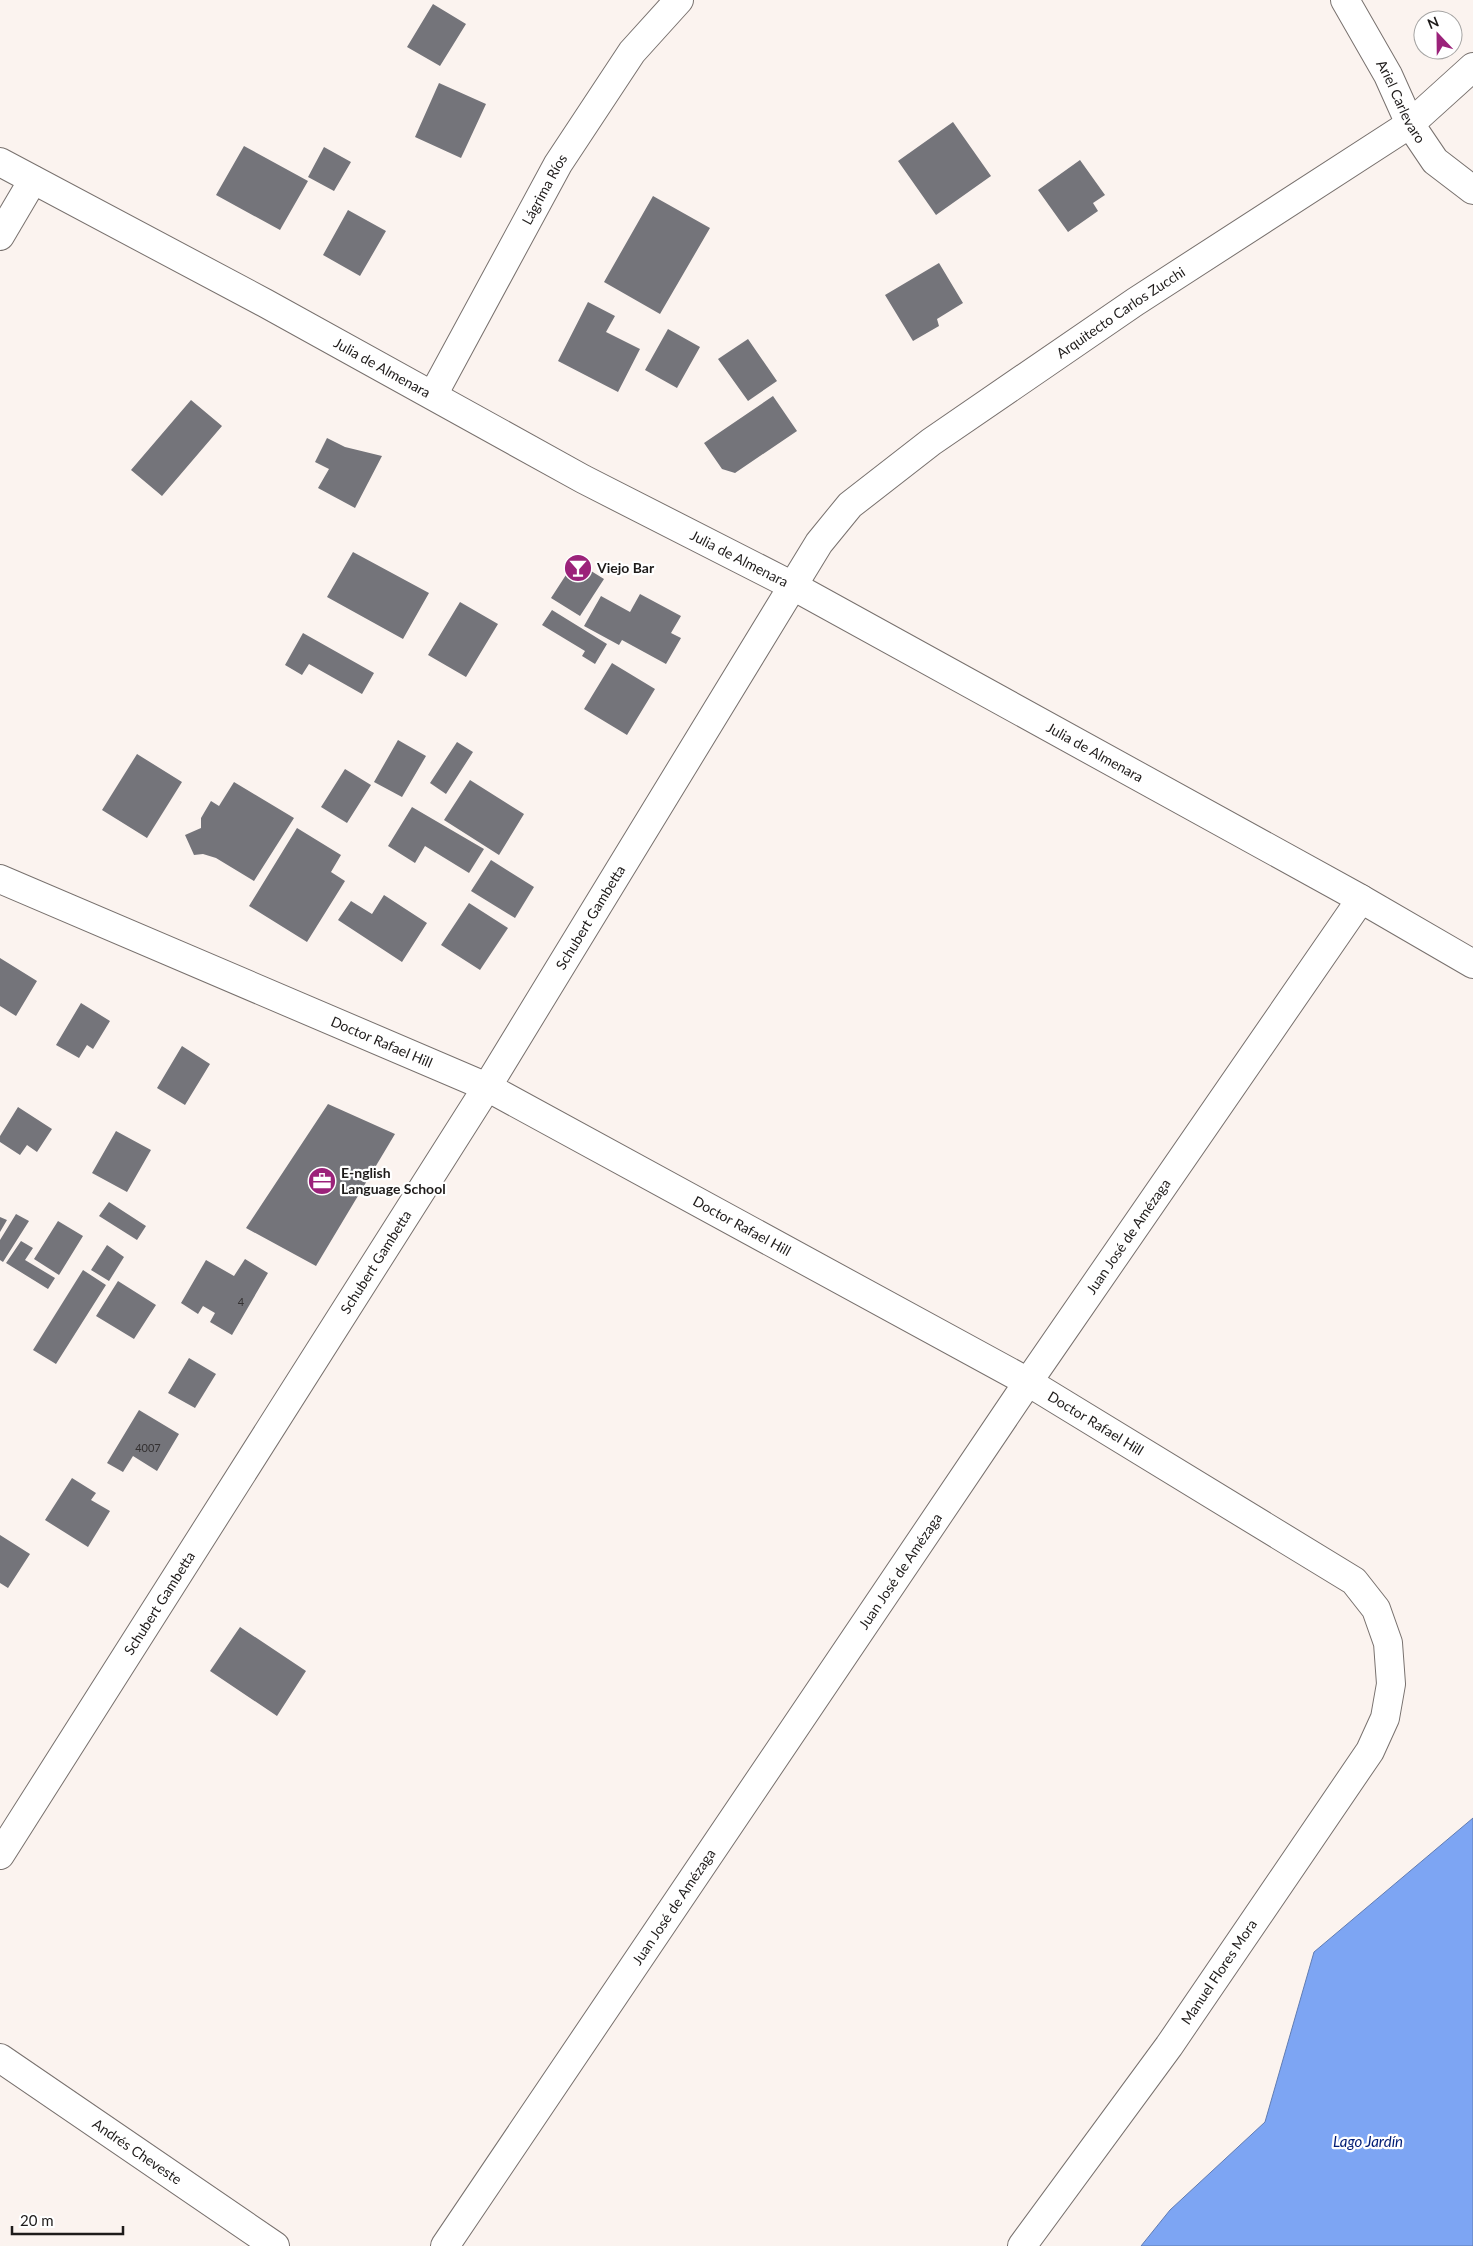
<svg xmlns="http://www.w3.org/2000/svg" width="1473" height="2246" font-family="Lato,sans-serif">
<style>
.water{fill:#7da5f3;stroke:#607cb2}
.building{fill:#74747a}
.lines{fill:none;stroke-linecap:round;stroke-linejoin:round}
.street-casing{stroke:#78716e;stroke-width:30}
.street{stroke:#fff;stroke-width:28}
.labels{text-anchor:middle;stroke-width:4.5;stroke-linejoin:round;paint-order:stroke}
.number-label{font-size:11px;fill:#343132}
.street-label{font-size:14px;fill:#1e1b1a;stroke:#fff}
.poi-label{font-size:14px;font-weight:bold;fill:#1e1b1a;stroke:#fff;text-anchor:start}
.water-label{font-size:15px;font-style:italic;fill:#001c74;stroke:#fff}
</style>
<rect width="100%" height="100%" fill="#fbf3ef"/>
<!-- water -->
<path class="water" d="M 1473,1818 L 1473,2246 L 1141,2246 L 1170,2210 L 1265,2122 L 1314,1952 Z"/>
<!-- building -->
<path class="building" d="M 433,4 L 466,24 L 440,66 L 407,47 Z
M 439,83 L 486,104 L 461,158 L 415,137 Z
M 953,122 L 991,176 L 936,215 L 898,161 Z
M 244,146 L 308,181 L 280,230 L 216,195 Z
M 324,147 L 351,162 L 334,191 L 308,177 Z
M 1080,160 L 1105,195 L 1093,203 L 1098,211 L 1068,232 L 1038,190 Z
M 653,196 L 710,228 L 660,314 L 604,282 Z
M 348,210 L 386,231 L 360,276 L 323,255 Z
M 939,263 L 963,303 L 937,319 L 939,326 L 913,341 L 885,295 Z
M 588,302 L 615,316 L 606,332 L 640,349 L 618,392 L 558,361 Z
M 668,329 L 700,347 L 677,388 L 645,370 Z
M 748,339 L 777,381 L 748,401 L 718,359 Z
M 773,396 L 797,431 L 735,473 L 722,469 L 704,443 Z
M 191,400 L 222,426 L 162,496 L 131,470 Z
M 327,438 L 345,447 L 382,456 L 355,508 L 318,488 L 329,469 L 315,462 Z
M 353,552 L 429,593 L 403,639 L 327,597 Z
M 575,561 L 604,579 L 580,616 L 551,598 Z
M 640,594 L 681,616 L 671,633 L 681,638 L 666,664 L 622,640 L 619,645 L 584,626 L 601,596 L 630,612 Z
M 460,602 L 498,624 L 466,677 L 428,655 Z
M 552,610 L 607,644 L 595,664 L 582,656 L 585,651 L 542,625 Z
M 303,633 L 374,673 L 362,694 L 309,664 L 302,675 L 285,665 Z
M 612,663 L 655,689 L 627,735 L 584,709 Z
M 398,740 L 426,756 L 402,797 L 374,782 Z
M 457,742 L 473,752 L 446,794 L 430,783 Z
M 137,754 L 182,782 L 147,838 L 102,810 Z
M 345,769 L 371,785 L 347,823 L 321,807 Z
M 470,780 L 524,814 L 499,855 L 444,820 Z
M 234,782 L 294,818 L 254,881 L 216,858 L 203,854 L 194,855 L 185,835 L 201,828 L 201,818 L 211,801 L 219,806 Z
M 412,807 L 484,849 L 469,873 L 425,846 L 415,863 L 388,846 Z
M 297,828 L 341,855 L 331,872 L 345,881 L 307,942 L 249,906 Z
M 491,860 L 534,887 L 515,918 L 471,891 Z
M 384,895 L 427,923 L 402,962 L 338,920 L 351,901 L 372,914 Z
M 469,903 L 508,928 L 480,970 L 441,945 Z
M 0,958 L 37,981 L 16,1016 L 0,1006 Z
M 81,1003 L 110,1021 L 93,1049 L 87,1045 L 79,1058 L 56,1045 Z
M 182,1046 L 210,1064 L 185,1105 L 157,1088 Z
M 328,1104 L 395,1134 L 316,1266 L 246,1228 Z
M 18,1107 L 52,1129 L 37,1152 L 27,1145 L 20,1155 L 0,1142 L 0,1136 Z
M 116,1131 L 151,1150 L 127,1192 L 92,1173 Z
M 109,1202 L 146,1226 L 137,1240 L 99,1216 Z
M 16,1214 L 29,1221 L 3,1262 L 0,1260 L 0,1240 Z
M 0,1217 L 7,1220 L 0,1232 Z
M 58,1221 L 83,1236 L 59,1275 L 34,1259 Z
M 21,1241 L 33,1248 L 25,1260 L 55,1278 L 48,1289 L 6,1263 Z
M 107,1245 L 124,1257 L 109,1281 L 91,1270 Z
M 245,1259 L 268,1273 L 232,1335 L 210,1322 L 215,1313 L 203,1306 L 198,1314 L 181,1303 L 206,1260 L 234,1276 Z
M 83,1270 L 106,1285 L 56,1364 L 33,1350 Z
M 118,1281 L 156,1305 L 134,1339 L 96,1316 Z
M 189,1358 L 216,1374 L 195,1408 L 168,1393 Z
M 139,1410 L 179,1434 L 157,1471 L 133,1456 L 123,1472 L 107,1463 Z
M 72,1478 L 96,1493 L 91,1500 L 110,1511 L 88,1547 L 45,1520 Z
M 0,1535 L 30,1554 L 8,1588 L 0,1583 Z
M 240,1627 L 306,1671 L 277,1716 L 210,1671 Z"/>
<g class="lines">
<defs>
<g id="street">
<path id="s1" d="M 1345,0 L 1388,75 L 1410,124 L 1435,161 L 1473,190"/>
<path id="s2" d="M 0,162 L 265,303 L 583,479 L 793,586 L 1361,899 L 1473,964"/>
<path d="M 0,236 L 33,180"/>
<path id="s3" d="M 433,395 L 558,164 L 632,52 L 679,0"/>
<path id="s4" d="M 0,879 L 487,1087 L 1028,1382 L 1354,1581 L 1376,1609 L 1388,1643 L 1391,1684 L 1385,1718 L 1370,1751 L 1169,2046 L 1022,2246"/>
<path id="s5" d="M 0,1855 L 487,1087 L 819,543 L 850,505 L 931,442 L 1135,302 L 1410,124 L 1473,67"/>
<path id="s6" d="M 0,2058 L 275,2246"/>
<path id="s7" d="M 445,2246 L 1028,1382 L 1361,899"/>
</g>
</defs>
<!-- street casing -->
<use href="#street" class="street-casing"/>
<!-- street -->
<use href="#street" class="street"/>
</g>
<!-- icons -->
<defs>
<symbol id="bar-disc" viewBox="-11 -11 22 22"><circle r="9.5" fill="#9b227a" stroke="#fff"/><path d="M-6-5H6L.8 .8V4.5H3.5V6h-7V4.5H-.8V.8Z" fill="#fff"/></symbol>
<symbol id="office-disc" viewBox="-11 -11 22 22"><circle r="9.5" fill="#9b227a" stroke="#fff"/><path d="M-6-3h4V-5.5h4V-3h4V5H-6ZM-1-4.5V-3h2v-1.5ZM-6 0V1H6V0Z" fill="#fff"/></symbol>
</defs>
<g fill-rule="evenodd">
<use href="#bar-disc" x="562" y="552" width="32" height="32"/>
<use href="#office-disc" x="306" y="1165" width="32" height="32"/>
</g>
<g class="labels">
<!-- number labels -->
<g class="number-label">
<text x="241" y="1306">4</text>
<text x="148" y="1452">4007</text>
</g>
<!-- street labels -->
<g class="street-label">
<text dy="5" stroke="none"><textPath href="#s1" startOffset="116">Ariel Carlevaro</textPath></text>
<text dy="5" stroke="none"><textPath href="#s3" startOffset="234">Lágrima Ríos</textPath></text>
<text dy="5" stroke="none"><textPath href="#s5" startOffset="1928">Arquitecto Carlos Zucchi</textPath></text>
<text dy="5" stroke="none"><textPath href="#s2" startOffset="434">Julia de Almenara</textPath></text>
<text dy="5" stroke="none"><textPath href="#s2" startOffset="839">Julia de Almenara</textPath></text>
<text dy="5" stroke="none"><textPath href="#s2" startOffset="1244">Julia de Almenara</textPath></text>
<text dy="5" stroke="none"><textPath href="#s5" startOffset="1108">Schubert Gambetta</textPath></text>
<text dy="5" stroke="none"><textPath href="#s4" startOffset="415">Doctor Rafael Hill</textPath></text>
<text dy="5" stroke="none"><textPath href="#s4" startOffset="820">Doctor Rafael Hill</textPath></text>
<text dy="5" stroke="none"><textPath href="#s7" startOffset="1219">Juan José de Amézaga</textPath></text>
<text dy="5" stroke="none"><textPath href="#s5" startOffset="702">Schubert Gambetta</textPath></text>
<text dy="5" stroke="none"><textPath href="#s4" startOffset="1225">Doctor Rafael Hill</textPath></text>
<text dy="5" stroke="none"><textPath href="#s7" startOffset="814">Juan José de Amézaga</textPath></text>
<text dy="5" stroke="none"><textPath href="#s5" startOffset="298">Schubert Gambetta</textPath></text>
<text dy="5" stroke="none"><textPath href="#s7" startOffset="409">Juan José de Amézaga</textPath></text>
<text transform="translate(1219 1972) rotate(-56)" y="5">Manuel Flores Mora</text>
<text dy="5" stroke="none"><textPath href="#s6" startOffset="166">Andrés Cheveste</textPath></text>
</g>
<!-- poi labels -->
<g class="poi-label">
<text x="597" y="573">Viejo Bar</text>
<text x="341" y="1178">E-nglish<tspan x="341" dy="16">Language School</tspan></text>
</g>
<!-- water labels -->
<g class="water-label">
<text x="1368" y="2147">Lago Jardín</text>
</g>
</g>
<!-- north arrow -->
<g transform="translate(1438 35) rotate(338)"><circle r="24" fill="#ffffff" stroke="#a5a4a3"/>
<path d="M0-4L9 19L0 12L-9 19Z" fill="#9b227a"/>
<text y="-8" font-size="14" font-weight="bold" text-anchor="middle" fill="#1e1b1a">N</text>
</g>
<!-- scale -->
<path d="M12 2226v8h111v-8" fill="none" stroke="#1e1b1a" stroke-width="2.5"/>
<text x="20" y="2226" font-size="15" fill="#1e1b1a" stroke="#ffffff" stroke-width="4" paint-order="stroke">20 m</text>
</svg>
